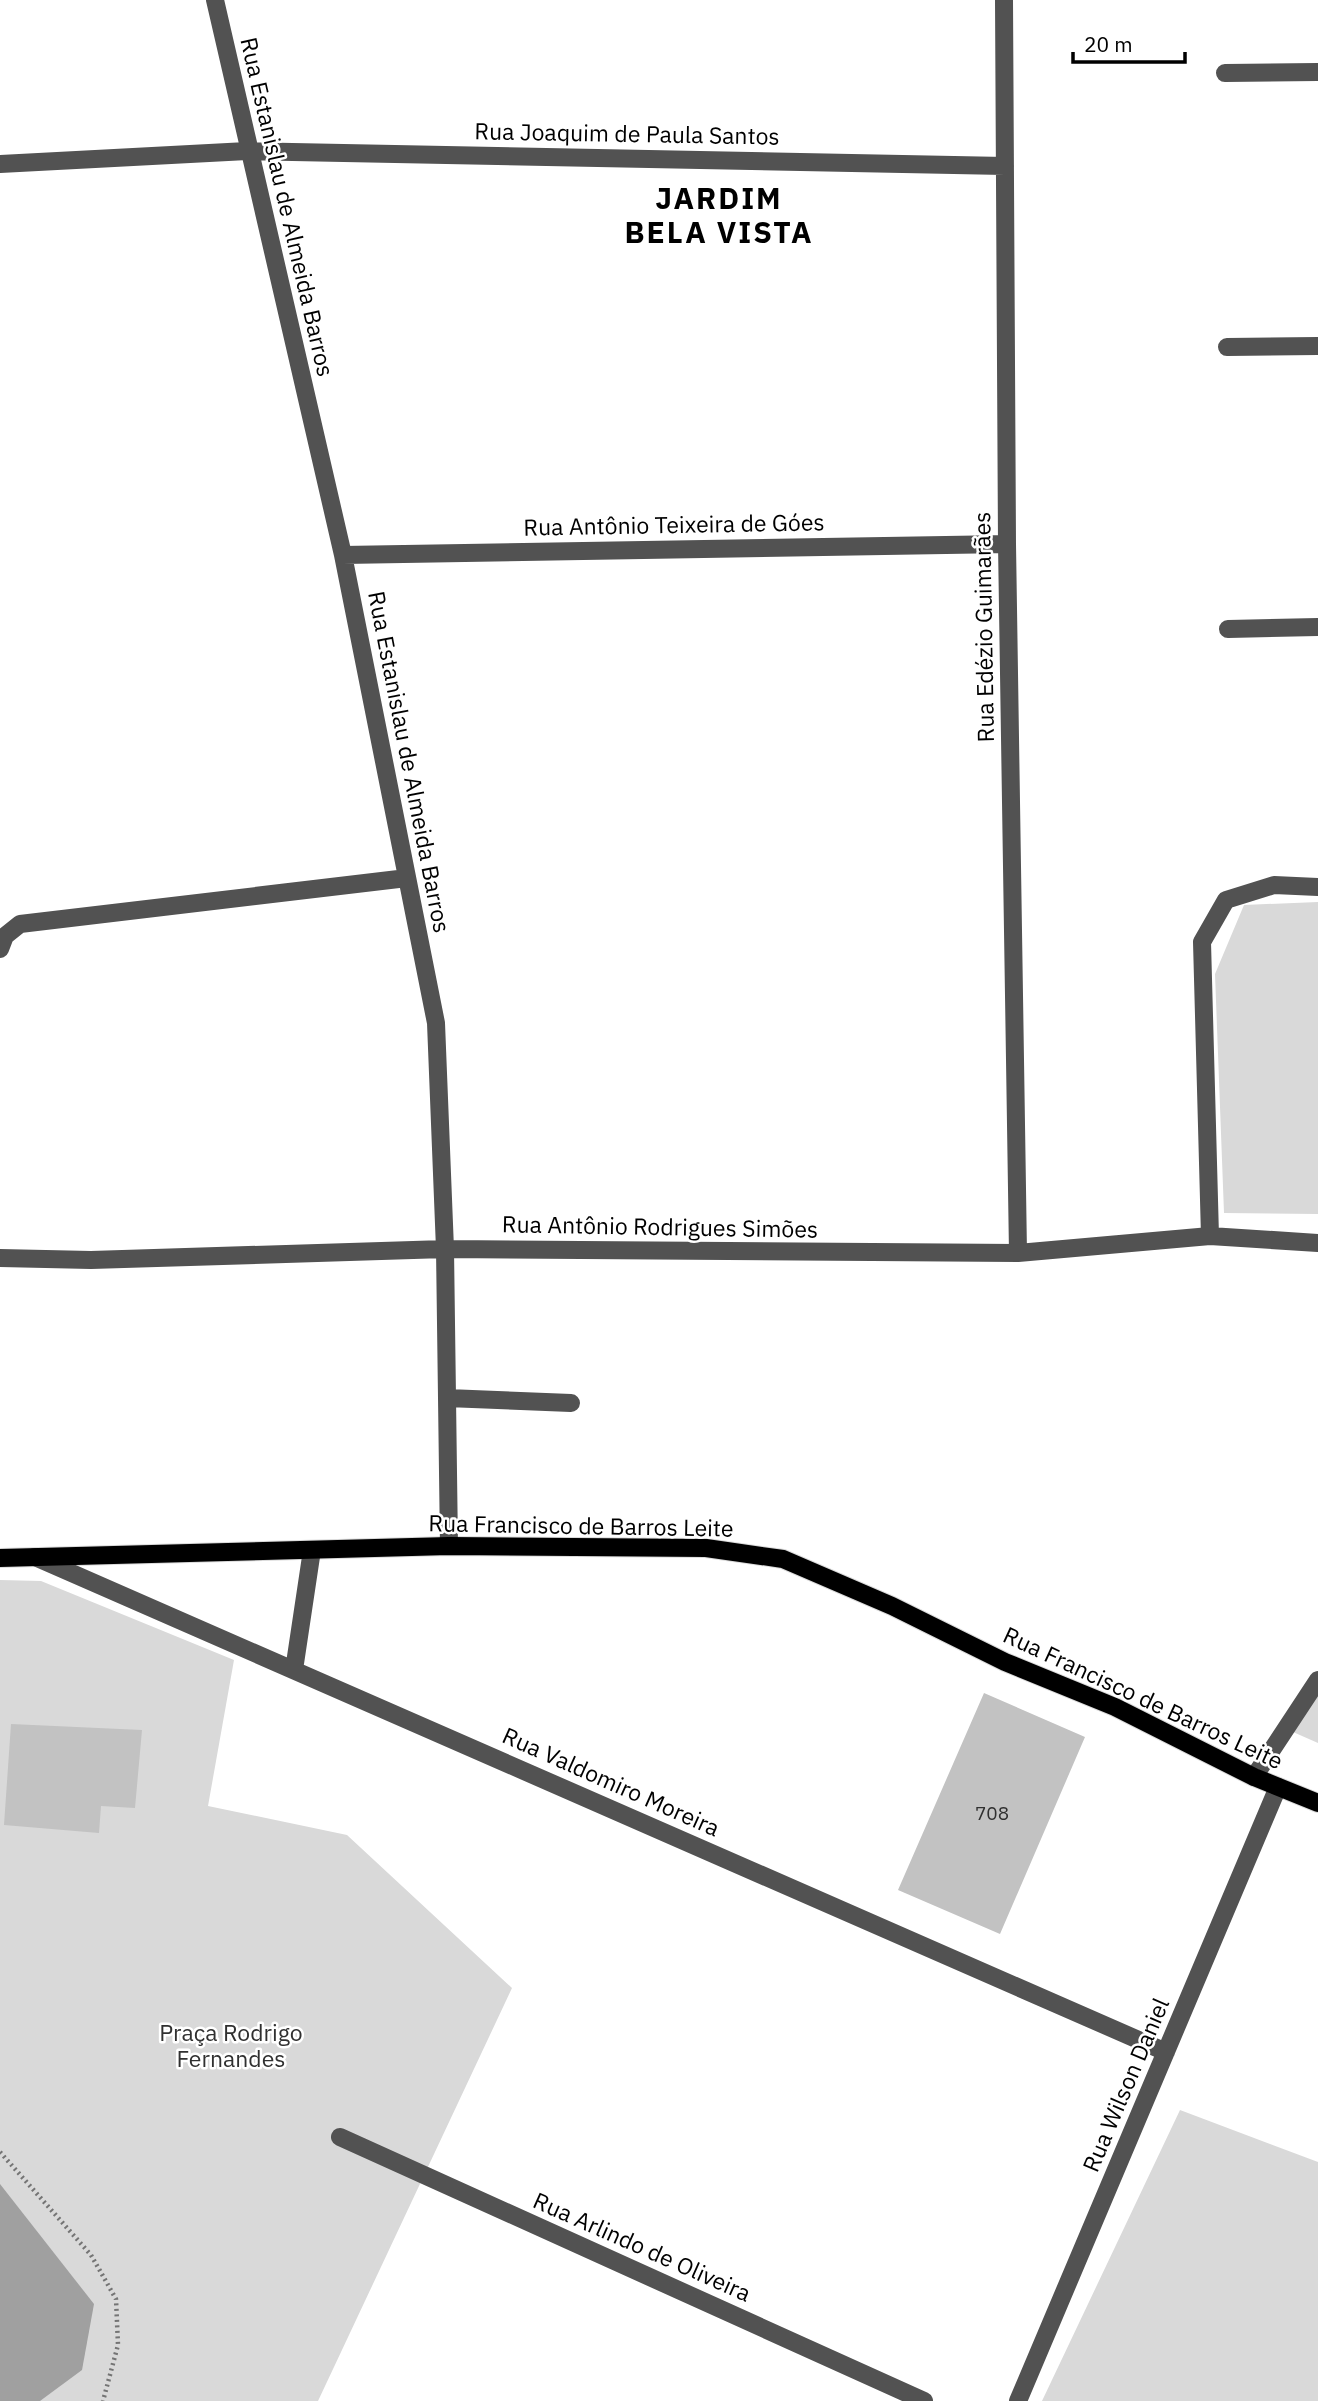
<svg xmlns="http://www.w3.org/2000/svg" width="1318" height="2401" font-family="'IBM Plex Sans',sans-serif">
<style>
.green{fill:#d9d9d9}
.water{fill:#a0a0a0}
.building{fill:#c2c2c2}
.lines{fill:none;stroke-linecap:round;stroke-linejoin:round}
.major-casing{stroke:#dbdbdb;stroke-width:20}
.path{stroke:#747474;stroke-width:4.5;stroke-dasharray:2 3.5;stroke-linecap:butt}
.minor{stroke:#525252;stroke-width:18}
.major{stroke:#000;stroke-width:18}
.labels{text-anchor:middle;stroke-width:5;stroke-linejoin:round;paint-order:stroke}
.number-label{font-size:19px;fill:#303030}
.street-label{font-size:23px;fill:#000;stroke:#fff}
.park-label{font-size:23px;fill:#303030;stroke:#fff}
.district-label{font-size:30px;font-weight:bold;letter-spacing:2px;fill:#000;stroke:#fff}
</style>
<rect width="100%" height="100%" fill="#fff"/>
<!-- green -->
<path class="green" d="M 1318,902 L 1318,1214 L 1224,1213 L 1215,974 L 1244,905 Z
M 0,1580 L 41,1581 L 234,1660 L 208,1806 L 347,1835 L 512,1988 L 318,2401 L 0,2401 Z
M 1318,1695 L 1318,1743 L 1293,1732 Z
M 1180,2110 L 1318,2162 L 1318,2401 L 1042,2401 Z"/>
<!-- water -->
<path class="water" d="M 0,2184 L 94,2304 L 82,2370 L 40,2401 L 0,2401 Z"/>
<!-- building -->
<path class="building" d="M 984,1693 L 1085,1737 L 1000,1934 L 898,1890 Z
M 11,1724 L 142,1730 L 135,1808 L 101,1806 L 99,1833 L 4,1825 Z"/>
<g class="lines">
<defs>
<path id="major" d="M 0,1558 L 449,1546 L 706,1548 L 783,1559 L 892,1606 L 1005,1662 L 1115,1707 L 1254,1777 L 1318,1803"/>
</defs>
<!-- major casing -->
<use href="#major" class="major-casing"/>
<!-- path -->
<path class="path" d="M 0,2152 L 91,2255 L 116,2299 L 118,2345 L 103,2401"/>
<!-- minor -->
<path class="minor" d="M 215,0 L 343,555 L 436,1023 L 445,1249 L 449,1546
M 1004,0 L 1007,544 L 1018,1253
M 1225,73 L 1318,72
M 0,164 L 247,151 L 1005,166
M 1227,347 L 1318,346
M 343,555 L 1007,544
M 1228,629 L 1318,627
M 0,949 L 5,936 L 20,924 L 407,878
M 1210,1236 L 1202,942 L 1226,900 L 1274,885 L 1318,887
M 0,1258 L 91,1260 L 445,1249 L 1018,1253 L 1210,1236 L 1318,1243
M 447,1398 L 571,1403
M 35,1557 L 1166,2052
M 294,1670 L 312,1550
M 1254,1777 L 1318,1680
M 340,2137 L 924,2401
M 1018,2401 L 1278,1787"/>
<!-- major -->
<use href="#major" class="major"/>
</g>
<g class="labels">
<!-- number labels -->
<g class="number-label">
<text x="992" y="1820">708</text>
</g>
<!-- street labels -->
<g class="street-label">
<text transform="translate(627 134) rotate(1)" y="8">Rua Joaquim de Paula Santos</text>
<text transform="translate(287 207) rotate(77)" y="8">Rua Estanislau de Almeida Barros</text>
<text transform="translate(674 525) rotate(-1)" y="8">Rua Antônio Teixeira de Góes</text>
<text transform="translate(984 627) rotate(-91)" y="8">Rua Edézio Guimarães</text>
<text transform="translate(409 762) rotate(79)" y="8">Rua Estanislau de Almeida Barros</text>
<text transform="translate(660 1227) rotate(1)" y="8">Rua Antônio Rodrigues Simões</text>
<text transform="translate(581 1526) rotate(1)" y="8">Rua Francisco de Barros Leite</text>
<text transform="translate(1143 1698) rotate(25)" y="8">Rua Francisco de Barros Leite</text>
<text transform="translate(611 1782) rotate(24)" y="8">Rua Valdomiro Moreira</text>
<text transform="translate(1126 2085) rotate(-67)" y="8">Rua Wilson Daniel</text>
<text transform="translate(642 2247) rotate(24)" y="8">Rua Arlindo de Oliveira</text>
</g>
<!-- park labels -->
<g class="park-label">
<text x="231" y="2041">Praça Rodrigo<tspan x="231" dy="26">Fernandes</tspan></text>
</g>
<!-- district labels -->
<g class="district-label">
<text x="719" y="209">JARDIM<tspan x="719" dy="34">BELA VISTA</tspan></text>
</g>
</g>
<!-- scale -->
<path d="M1073 52v10h112v-10" fill="none" stroke="#000000" stroke-width="3.5"/>
<text x="1084" y="52" font-size="21" fill="#000000" stroke="#ffffff" stroke-width="5" paint-order="stroke">20 m</text>
</svg>
